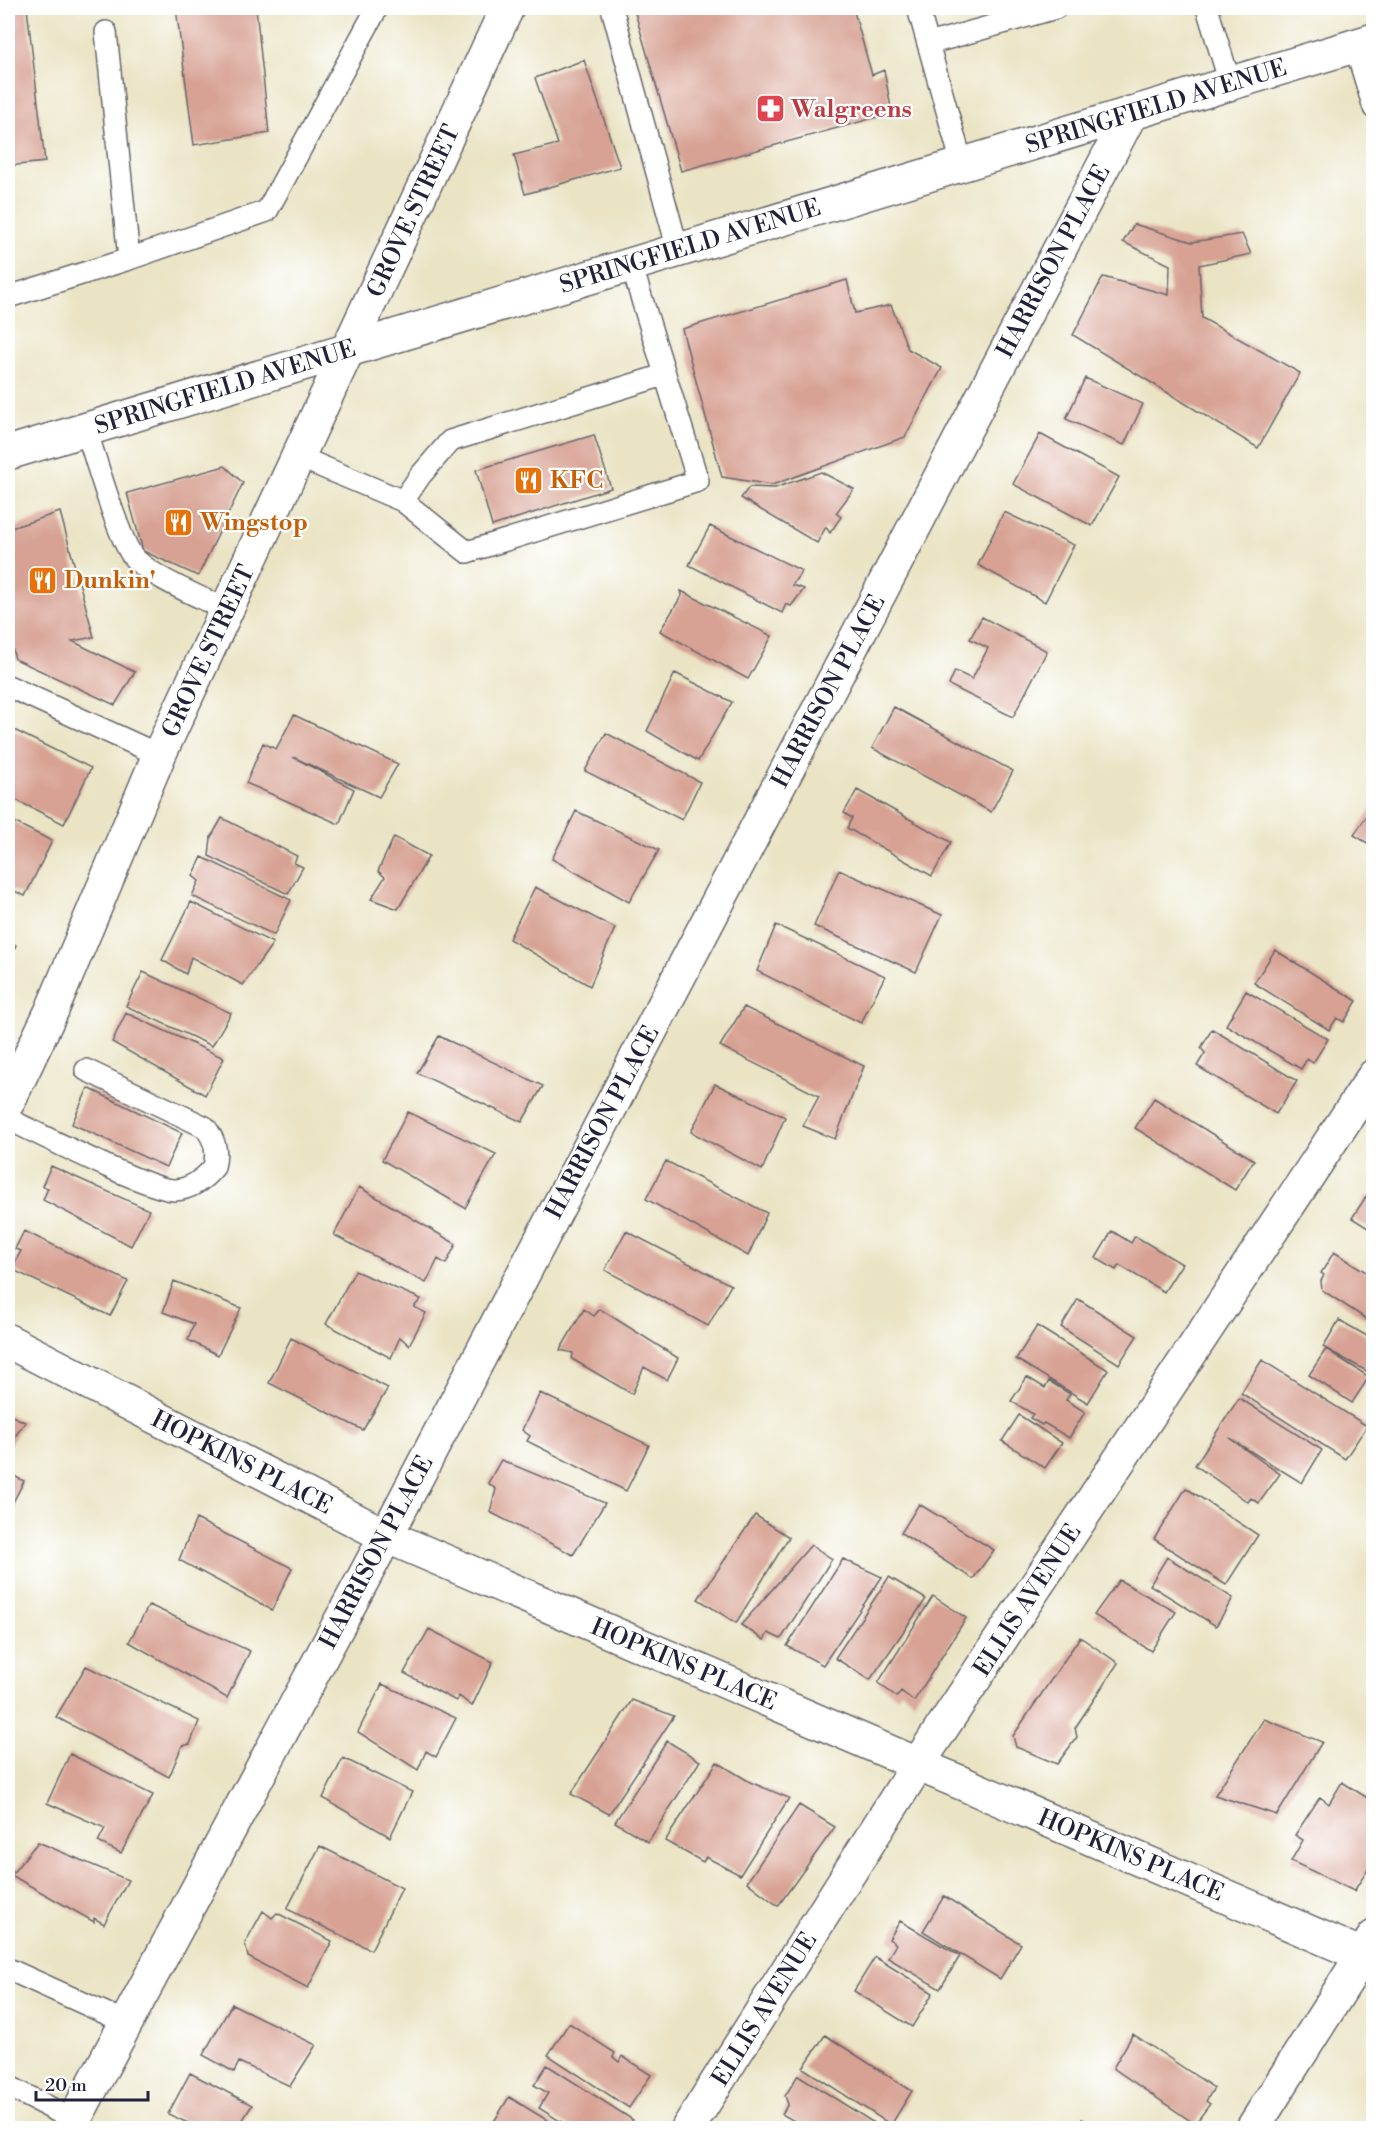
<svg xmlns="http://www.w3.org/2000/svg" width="1381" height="2136" font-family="'Libre Bodoni',serif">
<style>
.building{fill:#d7a193}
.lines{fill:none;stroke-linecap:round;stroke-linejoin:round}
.service-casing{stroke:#68666b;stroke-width:24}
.minor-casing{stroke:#68666b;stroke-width:36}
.secondary-casing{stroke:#68666b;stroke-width:36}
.primary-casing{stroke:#68666b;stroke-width:36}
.service{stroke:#fff;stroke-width:21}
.minor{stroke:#fff;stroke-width:33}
.secondary{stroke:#fff;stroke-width:33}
.primary{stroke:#fff;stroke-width:33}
.labels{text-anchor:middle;stroke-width:4.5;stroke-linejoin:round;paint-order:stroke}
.street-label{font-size:24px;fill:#22223b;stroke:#fff}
.health-label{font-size:24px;font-weight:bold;fill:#be3a42;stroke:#fff;text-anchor:start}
.food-label{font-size:24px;font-weight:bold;fill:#c56008;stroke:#fff;text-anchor:start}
</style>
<rect width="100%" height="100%" fill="#fff"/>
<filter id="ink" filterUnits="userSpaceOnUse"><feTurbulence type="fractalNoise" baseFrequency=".0167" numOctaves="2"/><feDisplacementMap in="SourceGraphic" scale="12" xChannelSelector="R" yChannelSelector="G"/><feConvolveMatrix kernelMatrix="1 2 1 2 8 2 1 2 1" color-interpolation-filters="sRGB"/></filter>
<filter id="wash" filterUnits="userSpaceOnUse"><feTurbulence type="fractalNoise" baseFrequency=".008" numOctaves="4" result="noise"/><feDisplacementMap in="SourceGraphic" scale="24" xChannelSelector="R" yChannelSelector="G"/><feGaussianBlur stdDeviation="1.35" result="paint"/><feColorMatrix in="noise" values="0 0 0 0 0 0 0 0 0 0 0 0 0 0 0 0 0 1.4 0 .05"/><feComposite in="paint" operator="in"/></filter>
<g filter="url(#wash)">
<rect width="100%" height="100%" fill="#eae4c5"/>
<g id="blocks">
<!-- building -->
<path class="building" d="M 8,8 L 27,8 L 45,162 L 8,166 Z
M 176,8 L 256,8 L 269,133 L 194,145 Z
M 853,8 L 872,75 L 884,70 L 892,113 L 681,171 L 634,9 Z
M 584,60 L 620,167 L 525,194 L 514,155 L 558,144 L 535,78 Z
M 1134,224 L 1192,242 L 1242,234 L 1251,254 L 1199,265 L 1202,318 L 1300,373 L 1258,448 L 1073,335 L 1103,277 L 1169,295 L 1170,265 L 1123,242 Z
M 847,280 L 855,313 L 891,305 L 908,349 L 942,368 L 905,437 L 772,485 L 722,477 L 682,329 Z
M 1085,378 L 1143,404 L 1124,445 L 1066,419 Z
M 1040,434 L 1119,477 L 1092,526 L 1013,484 Z
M 594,435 L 611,488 L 492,526 L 476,470 Z
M 225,466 L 243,483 L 198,576 L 143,551 L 127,493 Z
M 821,472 L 854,489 L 836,513 L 841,517 L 830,533 L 826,527 L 817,543 L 741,498 L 749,487 L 775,488 Z
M 60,512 L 94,637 L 72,641 L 135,672 L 115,705 L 15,659 L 8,632 L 8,529 Z
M 1004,512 L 1074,545 L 1045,602 L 978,565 Z
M 710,526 L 802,571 L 792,585 L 804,589 L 791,606 L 786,604 L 782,613 L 689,565 Z
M 681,591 L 772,636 L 748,679 L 660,631 L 682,595 Z
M 982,617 L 1047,651 L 1013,717 L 949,685 L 955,671 L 972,679 L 988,648 L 970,639 Z
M 675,673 L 732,702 L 698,761 L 647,731 Z
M 894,707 L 1013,771 L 991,812 L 872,748 Z
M 294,715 L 398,764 L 379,797 L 293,757 L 354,789 L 339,824 L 246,783 L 263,743 L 276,749 Z
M 8,727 L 91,768 L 64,824 L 8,796 Z
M 606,733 L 700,782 L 682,820 L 585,771 Z
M 857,790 L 951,842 L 932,876 L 847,828 L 852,818 L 844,813 Z
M 1374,805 L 1374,847 L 1354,835 Z
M 576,811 L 659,850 L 629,902 L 552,859 Z
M 222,818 L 297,856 L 294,863 L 303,867 L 288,894 L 209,856 L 211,837 Z
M 8,819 L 52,841 L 25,896 L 8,888 Z
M 394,837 L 429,856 L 398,909 L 371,899 L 385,877 L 378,871 Z
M 202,857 L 291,900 L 274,935 L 192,896 L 199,881 L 193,876 Z
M 839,870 L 942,915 L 916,972 L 814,926 Z
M 535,887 L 615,928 L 590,986 L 509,939 Z
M 191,902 L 273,943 L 243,985 L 191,957 L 186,974 L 162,960 Z
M 776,925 L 885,976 L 861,1023 L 757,971 Z
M 8,941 L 16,945 L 8,963 Z
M 1275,950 L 1357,1001 L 1344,1022 L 1337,1018 L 1329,1030 L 1254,983 Z
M 143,972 L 231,1013 L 212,1046 L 126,1006 Z
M 1246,991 L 1328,1039 L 1313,1063 L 1307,1059 L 1301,1069 L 1226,1025 Z
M 744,1007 L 864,1066 L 835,1139 L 803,1126 L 819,1096 L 720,1046 Z
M 126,1013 L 224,1058 L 205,1095 L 112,1042 Z
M 1212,1029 L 1297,1081 L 1276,1114 L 1197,1066 L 1205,1053 L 1201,1048 Z
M 439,1036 L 543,1086 L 522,1122 L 417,1073 Z
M 715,1084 L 785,1117 L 762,1170 L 691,1132 Z
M 88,1088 L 182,1133 L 166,1167 L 72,1124 Z
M 1154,1098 L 1254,1160 L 1235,1190 L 1135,1128 Z
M 408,1112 L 496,1154 L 465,1208 L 382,1160 Z
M 666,1161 L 767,1213 L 748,1256 L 646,1199 Z
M 51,1166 L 149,1210 L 131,1246 L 43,1200 L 48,1188 L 42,1186 Z
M 359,1187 L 456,1244 L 446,1264 L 438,1259 L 426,1283 L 334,1235 Z
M 1367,1195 L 1374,1200 L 1374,1232 L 1352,1218 Z
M 24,1231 L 128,1281 L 110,1316 L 11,1269 L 21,1251 L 15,1249 Z
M 626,1231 L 731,1285 L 708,1326 L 605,1270 Z
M 1112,1231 L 1131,1243 L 1135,1236 L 1182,1264 L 1164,1292 L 1119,1265 L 1116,1270 L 1096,1258 Z
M 1334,1252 L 1374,1277 L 1374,1324 L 1322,1290 L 1321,1281 L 1324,1275 L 1321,1273 Z
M 355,1271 L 421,1299 L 414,1307 L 426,1313 L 409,1345 L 400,1337 L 391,1358 L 326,1324 Z
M 174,1281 L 241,1308 L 218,1355 L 188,1340 L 194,1324 L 163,1312 Z
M 1078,1299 L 1137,1336 L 1119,1364 L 1061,1327 Z
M 584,1309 L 594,1316 L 600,1309 L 678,1358 L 667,1380 L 644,1367 L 632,1394 L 572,1359 L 573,1353 L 560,1350 Z
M 1339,1320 L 1374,1340 L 1372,1374 L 1323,1347 Z
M 1037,1326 L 1108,1370 L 1088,1403 L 1016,1359 Z
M 291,1338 L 388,1388 L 363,1430 L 269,1383 Z
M 1326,1349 L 1369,1377 L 1352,1403 L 1309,1375 Z
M 1262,1360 L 1367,1426 L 1345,1459 L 1241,1393 Z
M 1027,1377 L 1045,1388 L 1049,1381 L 1070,1394 L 1066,1400 L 1085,1412 L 1069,1438 L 1044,1423 L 1042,1425 L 1030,1418 L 1033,1414 L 1011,1401 Z
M 540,1393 L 649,1445 L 626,1491 L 527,1441 L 530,1436 L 522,1430 Z
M 1239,1398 L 1322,1450 L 1302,1483 L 1229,1438 L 1280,1474 L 1259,1503 L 1251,1498 L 1248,1502 L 1195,1465 Z
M 8,1414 L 25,1422 L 8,1447 Z
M 1019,1415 L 1062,1443 L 1045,1468 L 1002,1441 Z
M 501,1460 L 605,1503 L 573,1555 L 490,1512 L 496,1489 L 488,1483 Z
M 8,1473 L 24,1481 L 8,1512 Z
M 1186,1488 L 1258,1535 L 1226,1585 L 1154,1539 Z
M 919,1504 L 994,1550 L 973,1579 L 901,1533 Z
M 755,1515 L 789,1537 L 736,1623 L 698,1599 Z
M 196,1519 L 292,1568 L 272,1610 L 179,1560 Z
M 811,1545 L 832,1559 L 781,1639 L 768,1633 L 764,1640 L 741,1625 Z
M 1167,1557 L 1233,1598 L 1216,1626 L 1150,1585 Z
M 843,1559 L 882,1577 L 823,1665 L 787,1646 Z
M 889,1577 L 926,1599 L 870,1680 L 835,1658 Z
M 1119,1580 L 1176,1612 L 1151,1651 L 1094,1615 Z
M 933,1596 L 966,1618 L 914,1701 L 901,1691 L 897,1697 L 878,1683 Z
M 149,1605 L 250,1651 L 227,1698 L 129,1642 Z
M 429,1629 L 493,1662 L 472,1706 L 459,1696 L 456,1701 L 404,1673 Z
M 1080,1637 L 1118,1663 L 1075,1728 L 1077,1737 L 1057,1764 L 1016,1747 L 1013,1736 Z
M 86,1666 L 199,1721 L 190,1744 L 182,1746 L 169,1777 L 56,1717 Z
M 382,1684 L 456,1718 L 436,1757 L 426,1751 L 418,1770 L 358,1732 Z
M 632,1700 L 674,1716 L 609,1814 L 571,1794 Z
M 1264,1719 L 1322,1742 L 1277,1815 L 1215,1795 Z
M 667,1741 L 700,1761 L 648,1842 L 615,1822 Z
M 70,1754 L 153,1795 L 121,1853 L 98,1842 L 105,1828 L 47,1803 Z
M 343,1758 L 412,1792 L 390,1837 L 323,1798 Z
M 717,1762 L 750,1782 L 789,1798 L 740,1875 L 706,1857 L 703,1862 L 665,1841 Z
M 1342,1782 L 1374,1802 L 1374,1860 L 1354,1891 L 1291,1861 L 1303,1840 L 1295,1835 L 1320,1797 L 1329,1804 Z
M 799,1805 L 835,1827 L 778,1906 L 747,1882 Z
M 38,1842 L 128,1880 L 104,1924 L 94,1918 L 94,1922 L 11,1875 Z
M 320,1846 L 402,1888 L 371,1950 L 287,1909 Z
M 944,1896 L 1021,1944 L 1000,1979 L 923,1931 Z
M 263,1911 L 272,1918 L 277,1913 L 332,1941 L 308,1988 L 248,1957 L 245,1943 Z
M 900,1921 L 960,1956 L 940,1989 L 888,1958 L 896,1944 L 889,1939 Z
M 875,1957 L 933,1993 L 912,2027 L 854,1991 Z
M 232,2004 L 316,2045 L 290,2086 L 239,2062 L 234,2072 L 203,2055 Z
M 569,2023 L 615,2053 L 613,2057 L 619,2062 L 622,2056 L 651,2075 L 629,2108 L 548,2055 Z
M 1133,2034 L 1214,2088 L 1206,2101 L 1210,2104 L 1195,2124 L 1113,2068 Z
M 825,2035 L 912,2091 L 891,2125 L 803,2068 Z
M 547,2065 L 633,2120 L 627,2128 L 571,2128 L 539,2108 L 548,2093 L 534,2085 Z
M 190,2073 L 252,2105 L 238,2128 L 199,2128 L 168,2114 Z
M 798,2075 L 882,2128 L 806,2128 L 782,2114 L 788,2104 L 785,2096 Z
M 509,2097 L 560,2128 L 490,2128 Z
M 1082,2119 L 1097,2128 L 1076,2128 Z"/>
</g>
</g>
<g filter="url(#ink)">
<use href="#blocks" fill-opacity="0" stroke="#68666b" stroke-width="1.5"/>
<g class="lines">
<defs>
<path id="service" d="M 612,8 L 678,250
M 918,8 L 962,164
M 1207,8 L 1230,83
M 106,32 L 129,259
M 928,44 L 1056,8
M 1355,46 L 1374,108
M 8,297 L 129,259 L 267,211 L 377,8
M 86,430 C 95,455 119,543 135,559 C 160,582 198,595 228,611
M 299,457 L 403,501 L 467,552 L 698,481 L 631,264
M 403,501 L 420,476 L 450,441 L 664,375
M 8,686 L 159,755
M 8,1119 C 37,1133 151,1191 175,1190 C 192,1189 204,1179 214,1167 C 218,1151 215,1140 205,1127 L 86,1070
M 8,1969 L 125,2022
M 8,2086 L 74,2120"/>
<path id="minor" d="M 8,1341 L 386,1536 L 1374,1960
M 70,2128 L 386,1536 L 1131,113
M 688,2128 L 918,1764 L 1374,1076
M 1253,2128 L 1374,1937"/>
<path id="secondary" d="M 8,1102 L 52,1010 L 159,755 L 507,8"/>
<path id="primary" d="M 8,453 L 1374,40"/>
</defs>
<!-- service casing -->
<use href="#service" class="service-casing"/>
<!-- minor casing -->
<use href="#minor" class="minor-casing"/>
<!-- secondary casing -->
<use href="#secondary" class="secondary-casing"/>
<!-- primary casing -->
<use href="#primary" class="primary-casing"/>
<!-- service -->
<use href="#service" class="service"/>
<!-- minor -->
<use href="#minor" class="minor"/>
<!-- secondary -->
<use href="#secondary" class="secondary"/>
<!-- primary -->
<use href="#primary" class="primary"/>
</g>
</g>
<!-- icons -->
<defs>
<symbol id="pharmacy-square" viewBox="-11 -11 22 22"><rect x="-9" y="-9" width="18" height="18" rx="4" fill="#e0444e" stroke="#fff"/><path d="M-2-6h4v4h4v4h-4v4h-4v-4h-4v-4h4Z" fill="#fff"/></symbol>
<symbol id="restaurant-square" viewBox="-11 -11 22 22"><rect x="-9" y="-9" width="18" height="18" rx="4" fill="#e8710a" stroke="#fff"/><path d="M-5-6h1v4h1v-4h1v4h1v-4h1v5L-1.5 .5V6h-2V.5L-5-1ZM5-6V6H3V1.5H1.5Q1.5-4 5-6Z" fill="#fff"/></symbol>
</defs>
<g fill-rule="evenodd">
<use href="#pharmacy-square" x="754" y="92" width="33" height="33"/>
<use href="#restaurant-square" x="512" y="464" width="33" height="33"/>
<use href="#restaurant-square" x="162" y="506" width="33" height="33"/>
<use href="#restaurant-square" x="26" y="564" width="33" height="33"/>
</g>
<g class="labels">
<!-- street labels -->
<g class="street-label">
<text transform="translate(1156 106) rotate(-17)" y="8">SPRINGFIELD AVENUE</text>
<text transform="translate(413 211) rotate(-65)" y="8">GROVE STREET</text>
<text transform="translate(690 246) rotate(-17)" y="8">SPRINGFIELD AVENUE</text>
<text transform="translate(1053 261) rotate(-62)" y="8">HARRISON PLACE</text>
<text transform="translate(225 387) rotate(-17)" y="8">SPRINGFIELD AVENUE</text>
<text transform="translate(208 651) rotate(-65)" y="8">GROVE STREET</text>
<text transform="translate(828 691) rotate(-62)" y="8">HARRISON PLACE</text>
<text transform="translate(602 1122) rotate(-62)" y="8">HARRISON PLACE</text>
<text transform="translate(242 1462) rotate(27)" y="8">HOPKINS PLACE</text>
<text transform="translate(376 1552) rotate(-62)" y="8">HARRISON PLACE</text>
<text transform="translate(1027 1600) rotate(-57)" y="8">ELLIS AVENUE</text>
<text transform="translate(684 1664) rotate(23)" y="8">HOPKINS PLACE</text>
<text transform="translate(1131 1855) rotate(23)" y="8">HOPKINS PLACE</text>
<text transform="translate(764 2009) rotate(-58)" y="8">ELLIS AVENUE</text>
</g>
<!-- health labels -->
<g class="health-label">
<text x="791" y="117">Walgreens</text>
</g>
<!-- food labels -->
<g class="food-label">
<text x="550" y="488">KFC</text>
<text x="200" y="530">Wingstop</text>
<text x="64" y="588">Dunkin'</text>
</g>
</g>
<!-- margin -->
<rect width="1381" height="2136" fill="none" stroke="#fff" stroke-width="30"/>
<!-- scale -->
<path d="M36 2091v9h112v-9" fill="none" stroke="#22223b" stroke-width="3"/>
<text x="45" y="2091" font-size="18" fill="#22223b" stroke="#ffffff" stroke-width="4.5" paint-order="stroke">20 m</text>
</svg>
